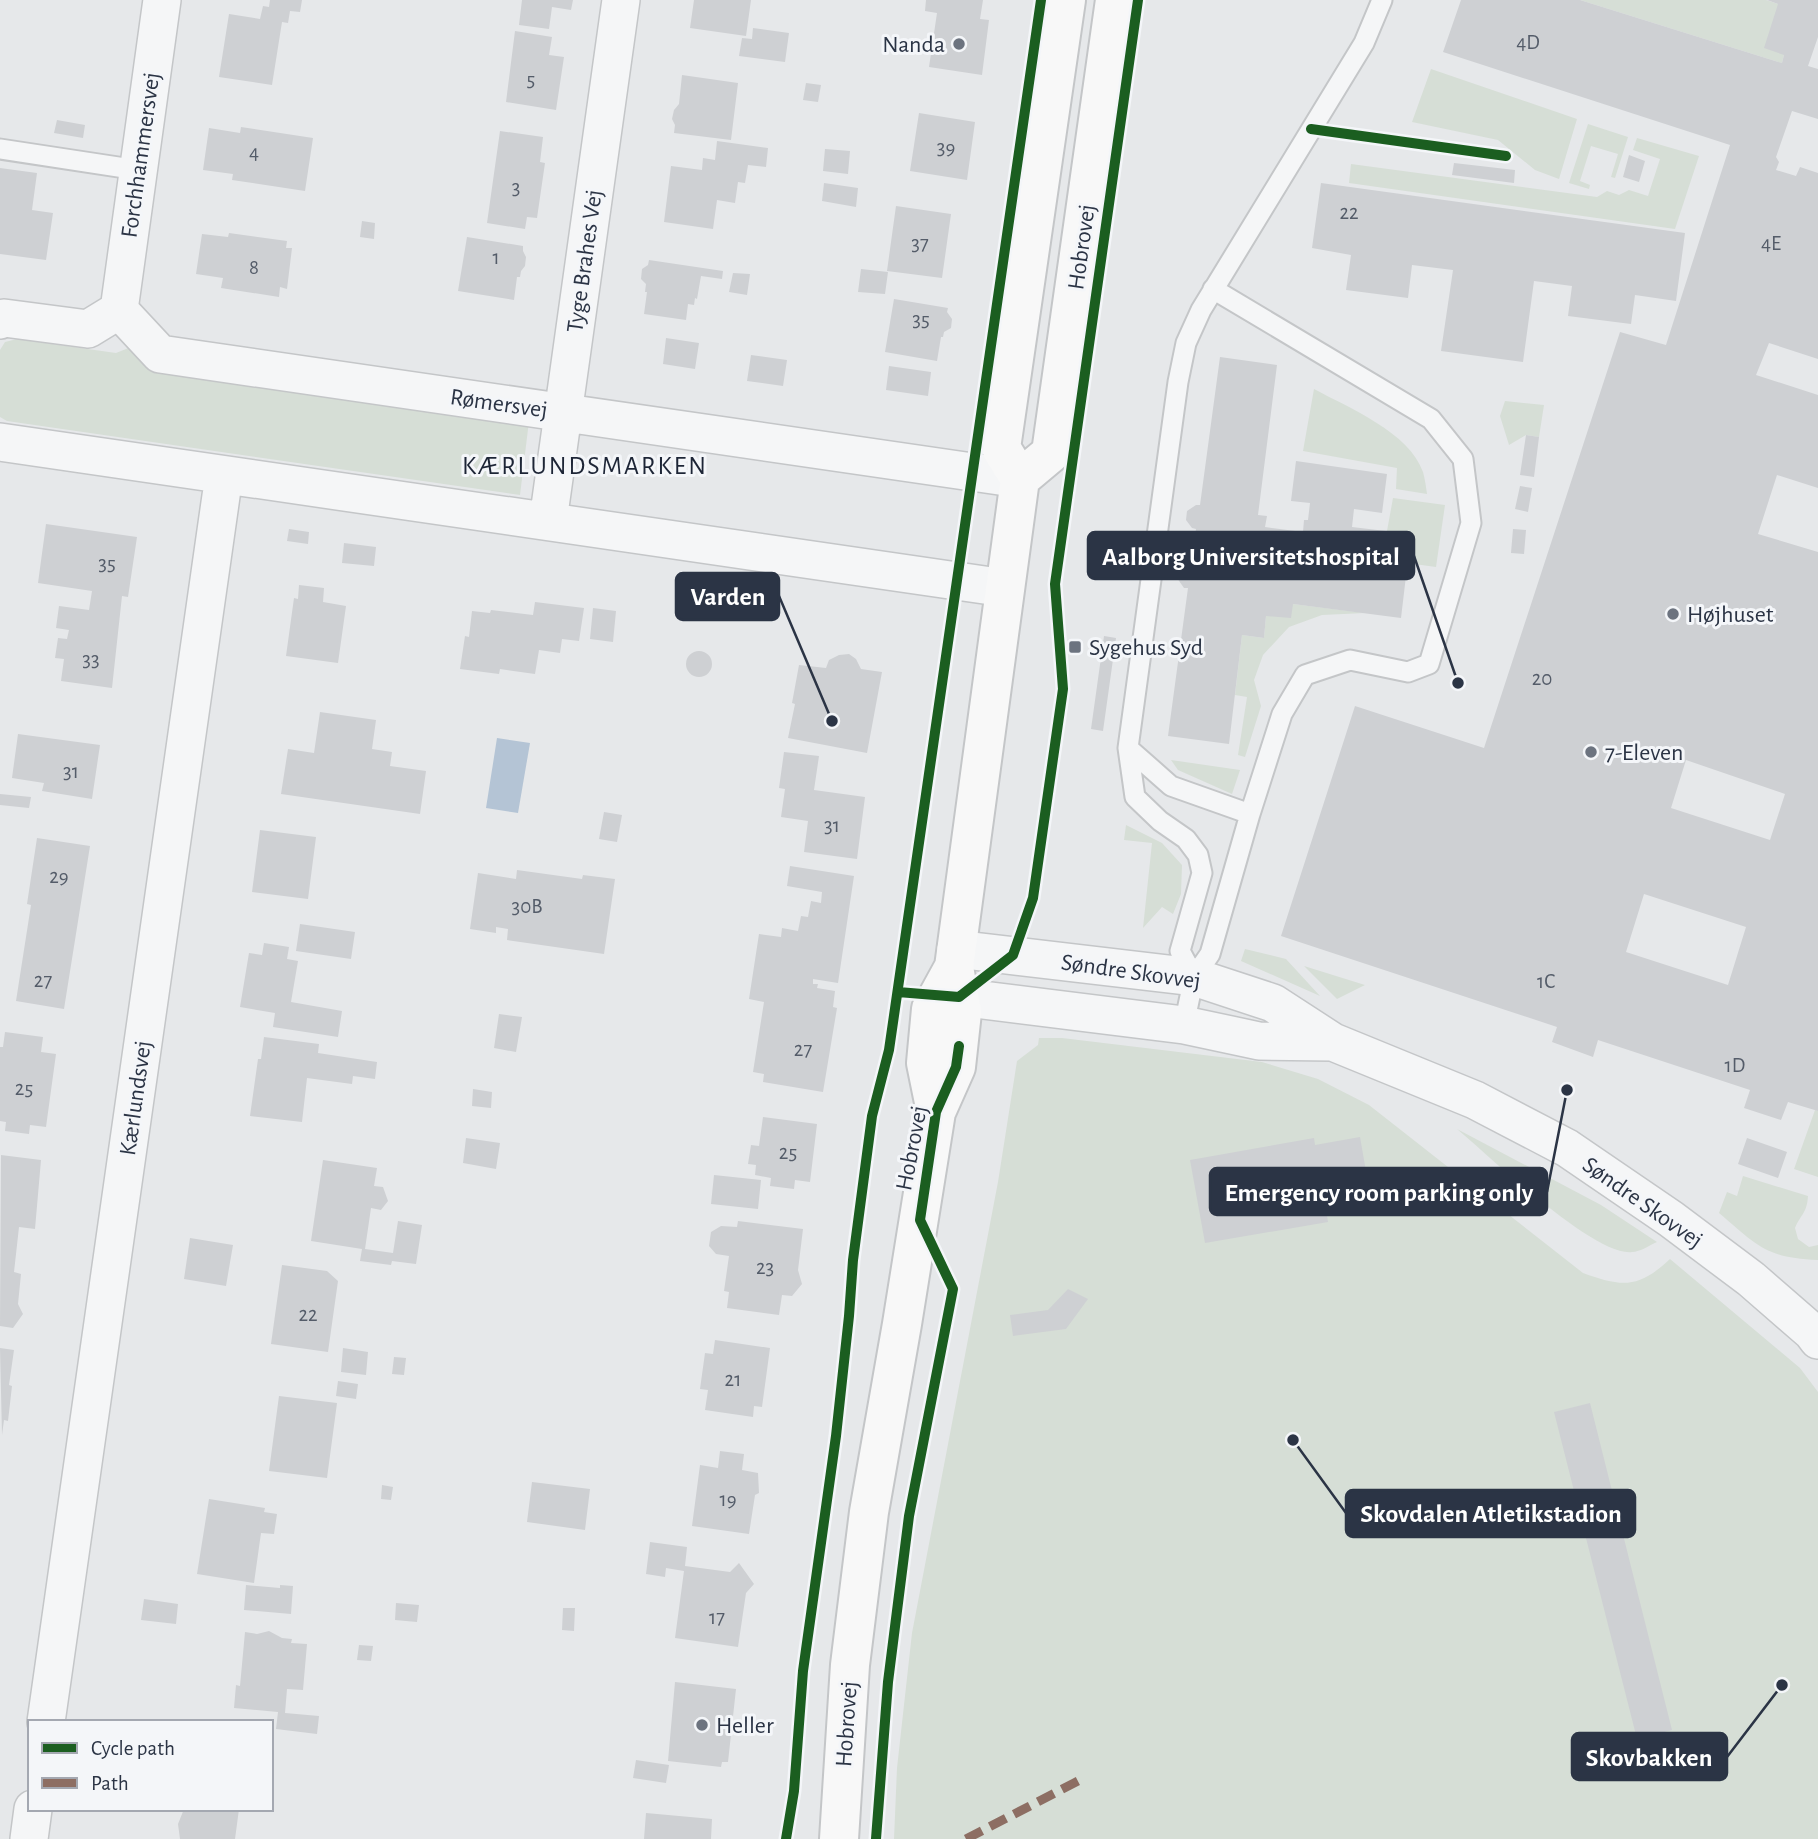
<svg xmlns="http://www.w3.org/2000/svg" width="1818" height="1839" font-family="'Alegreya Sans',sans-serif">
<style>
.green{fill:#d6ded6}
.water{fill:#b4c4d5}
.building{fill:#ced0d3;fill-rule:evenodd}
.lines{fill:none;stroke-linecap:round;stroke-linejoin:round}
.service-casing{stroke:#c4c6c8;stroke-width:23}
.minor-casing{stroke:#c4c6c8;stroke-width:40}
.secondary-casing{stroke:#c4c6c8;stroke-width:42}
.service{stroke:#f5f6f7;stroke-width:19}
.minor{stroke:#f5f6f7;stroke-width:37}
.secondary{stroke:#f8f8f8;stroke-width:38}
.quiet{stroke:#8d6e63;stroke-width:9;stroke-dasharray:18 9;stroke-linecap:butt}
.cycleway-casing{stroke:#f4f6f9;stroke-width:15}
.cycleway{stroke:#1b5e20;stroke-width:10}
.poi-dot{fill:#6c737f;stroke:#f4f6f9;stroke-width:2.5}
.labels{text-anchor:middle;stroke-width:6;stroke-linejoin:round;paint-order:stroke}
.number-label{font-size:21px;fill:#545c69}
.poi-label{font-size:24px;fill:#2b3445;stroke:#f4f6f9;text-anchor:start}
.street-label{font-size:24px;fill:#2b3445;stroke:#f4f6f9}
.neighbourhood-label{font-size:26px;letter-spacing:2px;fill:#1d2536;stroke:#f4f6f9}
.leader{fill:none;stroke:#2b3445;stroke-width:2.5}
.callout-dot{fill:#2b3445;stroke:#f4f6f9;stroke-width:2.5}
.callout{fill:#2b3445;stroke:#2b3445;stroke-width:2.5}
.callout-label{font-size:26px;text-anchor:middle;font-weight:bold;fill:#fff}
</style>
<rect width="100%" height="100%" fill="#e6e8ea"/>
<!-- green -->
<path class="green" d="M 1580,0 L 1766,0 L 1778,4 L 1784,55 L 1782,63 Z
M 1431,69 L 1577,119 L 1559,179 L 1535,170 L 1498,140 L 1412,122 Z
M 1588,124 L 1628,137 L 1615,178 L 1611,177 L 1618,154 L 1591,146 L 1580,181 L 1590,185 L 1589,189 L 1569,183 Z
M 1637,138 L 1699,156 L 1675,229 L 1349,183 L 1351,164 L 1597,197 L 1607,191 L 1619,195 L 1629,190 L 1648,196 L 1660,159 L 1633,150 Z
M 17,339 L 116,353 L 136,345 L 529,421 L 520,495 L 7,421 L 0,417 L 0,350 L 5,342 Z
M 1314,389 C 1349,408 1409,432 1423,472 C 1425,479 1426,487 1427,494 L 1396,489 L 1397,468 L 1303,451 Z
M 1505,401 L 1544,405 L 1539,437 L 1526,435 L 1509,445 L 1500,416 Z
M 1393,498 L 1445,505 L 1436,567 L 1407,563 L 1411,534 L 1387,531 Z
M 1293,604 L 1365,613 L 1322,615 L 1289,627 L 1263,655 L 1254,680 L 1261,706 L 1245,757 L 1238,755 L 1247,697 L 1235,695 L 1242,635 L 1264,638 L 1266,616 Z
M 1171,760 L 1240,770 L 1232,794 L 1178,770 Z
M 1126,825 L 1162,843 L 1182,865 L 1181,894 L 1173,914 L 1162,907 L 1143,928 L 1152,843 L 1124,840 Z
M 1245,949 L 1286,959 L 1320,996 L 1241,961 Z
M 1304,966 L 1365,985 L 1337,999 Z
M 1039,1038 L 1062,1038 L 1262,1062 L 1318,1079 L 1369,1105 L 1583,1273 C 1622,1287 1638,1289 1670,1259 L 1800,1368 L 1818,1392 L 1818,1839 L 894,1839 L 897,1768 L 912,1633 L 998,1182 L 1017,1061 L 1038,1045 Z
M 1815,1110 L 1818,1111 L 1818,1177 L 1794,1169 Z
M 1457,1129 L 1601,1205 L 1657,1242 C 1650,1245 1640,1252 1632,1252 C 1595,1257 1488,1155 1457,1129 Z
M 1743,1176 L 1808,1196 C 1807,1213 1801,1214 1795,1228 L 1798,1239 L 1809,1247 L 1818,1245 L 1818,1260 C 1765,1258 1757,1245 1719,1213 L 1727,1192 L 1737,1196 Z"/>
<!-- water -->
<path class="water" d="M 497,738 L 530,743 L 518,813 L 486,808 Z"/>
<!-- building -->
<path class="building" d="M 270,0 L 302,0 L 300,12 L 290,11 L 288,23 L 282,22 L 272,85 L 219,77 L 229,14 L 260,19 L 263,6 L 269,7 Z
M 522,0 L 573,0 L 571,10 L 552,7 L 549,29 L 519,25 Z
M 694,0 L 751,0 L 746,36 L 690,28 Z
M 926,0 L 983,0 L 980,19 L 989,20 L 982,75 L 929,67 L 937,13 L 925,11 Z
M 1461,0 L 1580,0 L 1782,63 L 1784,55 L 1764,48 L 1778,4 L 1767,0 L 1818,0 L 1818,37 L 1808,66 L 1818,69 L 1818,119 L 1792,111 L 1776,157 L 1779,162 L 1776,170 L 1796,176 L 1800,167 L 1818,173 L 1818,359 L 1769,343 L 1756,375 L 1818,395 L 1818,488 L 1777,475 L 1758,534 L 1818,552 L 1818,1111 L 1788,1102 L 1781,1120 L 1744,1108 L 1750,1090 L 1598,1040 L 1593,1057 L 1552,1042 L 1557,1027 L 1281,936 L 1355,706 L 1484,748 L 1620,332 L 1666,345 L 1730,145 L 1443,52 ZM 1686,760 L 1785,794 L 1770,840 L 1671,808 ZM 1644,894 L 1746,927 L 1728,985 L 1626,952 Z
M 753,28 L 789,33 L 785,62 L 739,56 L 742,38 L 752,39 Z
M 515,31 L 552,37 L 549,55 L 564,57 L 556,110 L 506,102 Z
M 682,75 L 738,83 L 731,140 L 674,133 L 675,125 L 672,119 L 674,110 L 679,104 Z
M 806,83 L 821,85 L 818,102 L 803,100 Z
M 919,113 L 975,122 L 967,180 L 910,171 Z
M 57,120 L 85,125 L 83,138 L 54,133 Z
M 241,127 L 313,138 L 305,191 L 232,180 L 233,174 L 203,170 L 209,128 L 240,133 Z
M 500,131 L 543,137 L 540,162 L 545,163 L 537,218 L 527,217 L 525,229 L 487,223 Z
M 717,141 L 768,148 L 766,167 L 748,165 L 745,183 L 738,182 L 735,203 L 717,200 L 713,229 L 664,222 L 671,166 L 702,170 L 703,158 L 715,160 Z
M 825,149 L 850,151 L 848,174 L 823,171 Z
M 1629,155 L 1645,161 L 1639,182 L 1623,177 Z
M 1454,163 L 1515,170 L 1514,183 L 1452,175 Z
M 0,168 L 37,173 L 32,210 L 53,213 L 46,260 L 0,254 Z
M 824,183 L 858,188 L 856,207 L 822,201 Z
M 1321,183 L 1685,233 L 1676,301 L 1635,295 L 1631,324 L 1568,316 L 1572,286 L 1534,281 L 1523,362 L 1441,351 L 1453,270 L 1412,265 L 1408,298 L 1346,290 L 1351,255 L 1312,248 Z
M 896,206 L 951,214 L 942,278 L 887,271 Z
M 362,221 L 375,223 L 374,239 L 360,237 Z
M 229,233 L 287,241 L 286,248 L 292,248 L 287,289 L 280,287 L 279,297 L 221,288 L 223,278 L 196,274 L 202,234 L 228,237 Z
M 467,237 L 523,246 L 523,251 L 526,257 L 525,266 L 521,271 L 520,277 L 517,277 L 514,300 L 458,291 Z
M 649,260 L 723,271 L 722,279 L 701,276 L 697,299 L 695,298 L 694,305 L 688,304 L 686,320 L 644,314 L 647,292 L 645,292 L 646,284 L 641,279 L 642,269 L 648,265 Z
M 861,269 L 888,272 L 885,294 L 858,292 Z
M 733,273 L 750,274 L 747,295 L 729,292 Z
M 894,299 L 948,308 L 947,312 L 952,319 L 951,328 L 944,332 L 943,337 L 941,337 L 937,361 L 885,352 Z
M 666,338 L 699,343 L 695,369 L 663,364 Z
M 751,355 L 787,360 L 783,386 L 747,381 Z
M 1220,357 L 1277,365 L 1258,515 L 1267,516 L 1265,527 L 1303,532 L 1304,520 L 1308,520 L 1310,503 L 1291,501 L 1296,461 L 1387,474 L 1382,513 L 1354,509 L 1352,527 L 1411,534 L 1401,618 L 1293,604 L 1291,618 L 1266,616 L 1264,638 L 1242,635 L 1229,744 L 1168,736 L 1188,588 L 1184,588 L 1177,578 L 1178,570 L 1188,564 L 1191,564 L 1196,529 L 1192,528 L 1186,520 L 1187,511 L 1196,505 L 1200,505 Z
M 889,366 L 931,372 L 928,396 L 886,390 Z
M 1526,435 L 1539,437 L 1534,477 L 1520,475 Z
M 1520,486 L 1532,488 L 1528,512 L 1515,509 Z
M 46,524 L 137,537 L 128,597 L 122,596 L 112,688 L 61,681 L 64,659 L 55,658 L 58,638 L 67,639 L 69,630 L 56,628 L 59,606 L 89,610 L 92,591 L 38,583 Z
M 289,529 L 309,532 L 308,544 L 287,541 Z
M 1513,529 L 1526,530 L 1524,554 L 1511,553 Z
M 344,543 L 376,547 L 374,566 L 342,563 Z
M 299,585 L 324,588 L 323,602 L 346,606 L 338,663 L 286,656 L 294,598 L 298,599 Z
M 535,602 L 584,608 L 579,641 L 562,639 L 560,653 L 539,650 L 535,674 L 500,669 L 499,674 L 460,669 L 465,636 L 469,637 L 472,611 L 490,613 L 491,610 L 533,615 Z
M 593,608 L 616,611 L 613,642 L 590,639 Z
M 1104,636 L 1116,638 L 1103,731 L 1091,729 Z
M686 664a13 13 0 1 1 26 0a13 13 0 1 1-26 0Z
M 849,654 L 856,659 L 861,669 L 882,672 L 867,753 L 788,738 L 795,704 L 792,703 L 799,665 L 826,668 L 829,660 L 839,655 Z
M 320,712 L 376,720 L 372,749 L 392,752 L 390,766 L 426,771 L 420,814 L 281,794 L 288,749 L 314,753 Z
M 18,734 L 100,745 L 92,799 L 42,791 L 44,783 L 12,778 Z
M 784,752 L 819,756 L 814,790 L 865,797 L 857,859 L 804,852 L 808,821 L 781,817 L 785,789 L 779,788 Z
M 0,794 L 31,797 L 29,808 L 0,805 Z
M 604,812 L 622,815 L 617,842 L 599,839 Z
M 260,830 L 316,837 L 308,899 L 252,892 Z
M 37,838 L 90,846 L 64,1009 L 16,1001 L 31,905 L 27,904 Z
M 790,866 L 854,876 L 838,983 L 813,979 L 813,984 L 818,984 L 817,988 L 835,991 L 833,1007 L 837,1008 L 823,1092 L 763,1082 L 764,1074 L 753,1072 L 764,1002 L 749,999 L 759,934 L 781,937 L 782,928 L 798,931 L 801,916 L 808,917 L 811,901 L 821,903 L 822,892 L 787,886 Z
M 517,870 L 582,879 L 583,875 L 615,879 L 604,954 L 507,940 L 508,929 L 496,927 L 496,933 L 470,929 L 478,873 L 516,879 Z
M 300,924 L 355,932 L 351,959 L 296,951 Z
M 264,943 L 289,947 L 287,959 L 298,961 L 291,1002 L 342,1011 L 338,1037 L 273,1027 L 275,1013 L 240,1007 L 249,953 L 262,955 Z
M 499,1014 L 522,1017 L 516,1052 L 494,1048 Z
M 5,1032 L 43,1037 L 41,1052 L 56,1054 L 46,1127 L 30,1125 L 29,1134 L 5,1131 L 6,1122 L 0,1121 L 0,1047 L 3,1047 Z
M 264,1037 L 319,1044 L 318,1053 L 377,1062 L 375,1079 L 353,1076 L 352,1084 L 307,1078 L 302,1122 L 250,1116 L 258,1059 L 261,1059 Z
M 473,1089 L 492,1092 L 491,1108 L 472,1106 Z
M 763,1117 L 817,1124 L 810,1182 L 795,1180 L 794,1189 L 770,1186 L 771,1178 L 755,1175 L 756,1165 L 748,1164 L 751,1145 L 759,1146 Z
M 1360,1137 L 1370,1194 L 1325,1202 L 1328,1222 L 1205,1243 L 1190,1160 L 1314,1138 L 1315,1145 Z
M 466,1138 L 500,1143 L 496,1169 L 463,1163 Z
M 1747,1138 L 1787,1152 L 1778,1178 L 1738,1164 Z
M 1,1155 L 41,1160 L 35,1229 L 19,1227 L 14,1272 L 21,1274 L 18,1304 L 23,1314 L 13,1328 L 0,1326 Z
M 323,1160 L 377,1168 L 374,1186 L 383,1187 L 388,1201 L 381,1210 L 371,1208 L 365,1249 L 393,1253 L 398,1221 L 422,1225 L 416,1264 L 392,1261 L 391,1265 L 360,1261 L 362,1249 L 311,1241 Z
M 714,1175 L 761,1180 L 758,1209 L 711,1204 Z
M 738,1221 L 803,1229 L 798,1270 L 802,1284 L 792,1296 L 782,1295 L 779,1315 L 727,1308 L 729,1292 L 724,1291 L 729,1256 L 716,1254 L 709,1246 L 711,1232 L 721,1226 L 737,1227 Z
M 190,1238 L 233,1245 L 226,1286 L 184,1279 Z
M 282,1265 L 327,1271 L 338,1281 L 328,1352 L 271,1344 Z
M 1068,1289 L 1088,1299 L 1066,1329 L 1013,1336 L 1010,1315 L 1048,1310 Z
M 715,1340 L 770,1348 L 762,1407 L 754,1406 L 753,1417 L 705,1410 L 708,1390 L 700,1389 L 705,1353 L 713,1354 Z
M 0,1348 L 14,1350 L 9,1385 L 12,1386 L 8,1421 L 4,1420 L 2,1435 Z
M 343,1348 L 368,1352 L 366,1375 L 341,1372 Z
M 394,1357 L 406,1358 L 404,1375 L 392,1374 Z
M 338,1381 L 358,1384 L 356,1399 L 336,1396 Z
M 279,1396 L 337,1403 L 327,1478 L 269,1471 Z
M 1590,1403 L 1672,1730 L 1637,1739 L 1554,1412 Z
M 720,1451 L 744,1454 L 742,1470 L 758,1473 L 759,1493 L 755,1495 L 749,1534 L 692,1526 L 700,1465 L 718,1468 Z
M 532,1482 L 590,1489 L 585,1530 L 527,1522 Z
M 382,1485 L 393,1487 L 391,1500 L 381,1499 Z
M 209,1499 L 265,1508 L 264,1512 L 277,1514 L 274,1534 L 261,1533 L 254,1583 L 197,1574 Z
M 650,1542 L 687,1547 L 685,1566 L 730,1572 L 739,1563 L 754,1584 L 746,1593 L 738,1647 L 675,1638 L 684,1571 L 666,1568 L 665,1577 L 646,1574 Z
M 246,1585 L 280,1588 L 280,1585 L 293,1586 L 291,1614 L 244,1610 Z
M 144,1599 L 178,1604 L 176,1624 L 141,1620 Z
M 396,1603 L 419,1605 L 417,1622 L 395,1620 Z
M 563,1608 L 575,1608 L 574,1631 L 562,1630 Z
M 269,1631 L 282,1638 L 292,1639 L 291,1643 L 307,1644 L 303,1690 L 287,1689 L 285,1713 L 319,1716 L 317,1734 L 276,1729 L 278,1712 L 234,1708 L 236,1685 L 240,1686 L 245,1632 L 257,1634 Z
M 359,1645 L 373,1646 L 371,1661 L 357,1660 Z
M 675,1682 L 736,1689 L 728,1762 L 722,1762 L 721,1767 L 668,1761 Z
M 636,1760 L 669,1765 L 666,1783 L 633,1778 Z
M 184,1809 L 239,1809 L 235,1839 L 180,1839 L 178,1824 Z
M 646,1813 L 712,1819 L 711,1839 L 644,1839 Z"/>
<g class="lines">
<defs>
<path id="service" d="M 0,149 L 138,170
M 1128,748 L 1171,786 L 1250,814
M 1194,977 L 1180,951 L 1202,873 L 1198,855 L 1186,839 L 1160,821 L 1135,797 L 1128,748 L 1178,382 L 1186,343 L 1201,310 L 1364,43 L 1382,0
M 1184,1025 L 1194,977 L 1210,954 L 1250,814 L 1282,714 L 1305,675 L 1350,660 L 1408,672 L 1429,664 L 1471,523 L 1463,459 L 1431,419 L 1213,289"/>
<path id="minor" d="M 119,310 L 160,354 L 1020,479
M 119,310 L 162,0
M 0,320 L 4,318 L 88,329 L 119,310
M 0,442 L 1005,588
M 548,521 L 621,0
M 956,949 L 1194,977 L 1273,1003 L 1333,1042 L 1475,1100 L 1567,1148 L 1671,1219 L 1751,1279 L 1812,1332 L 1818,1340
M 959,997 L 1184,1025 L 1259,1041 L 1333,1042
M 46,1722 L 224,475
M 29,1839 L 33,1809"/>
<path id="secondary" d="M 1020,479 L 1051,453 L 1115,0
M 936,1112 L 926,1063 L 931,1009 L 954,967
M 839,1839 L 850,1665 L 869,1512 L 902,1324 L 936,1112 L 956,1067 L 962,1012 L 954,967 L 1020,479 L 1001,448 L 1066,0"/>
</defs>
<!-- service casing -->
<use href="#service" class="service-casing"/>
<!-- minor casing -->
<use href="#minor" class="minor-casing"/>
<!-- secondary casing -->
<use href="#secondary" class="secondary-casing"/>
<!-- service -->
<use href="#service" class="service"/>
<!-- minor -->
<use href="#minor" class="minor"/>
<!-- secondary -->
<use href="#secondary" class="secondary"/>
<!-- quiet -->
<path class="quiet" d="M 966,1839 L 1080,1780"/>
<defs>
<path id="cycleway" d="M 1311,129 L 1506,156
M 898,992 L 959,997 L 1013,955 L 1033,898 L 1063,689 L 1055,584 L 1138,0
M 786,1839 L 794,1791 L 803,1671 L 836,1436 L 849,1316 L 853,1260 L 872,1116 L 889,1050 L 1041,0
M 876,1839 L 888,1682 L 909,1516 L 953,1289 L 920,1220 L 936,1112 L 956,1067 L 959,1046"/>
</defs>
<!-- cycleway casing -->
<use href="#cycleway" class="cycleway-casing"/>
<!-- cycleway -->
<use href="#cycleway" class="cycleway"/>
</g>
<!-- markers -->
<g class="poi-dot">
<circle cx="959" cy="44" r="7"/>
<circle cx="1673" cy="614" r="7"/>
<rect x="1068" y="640" width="14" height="14" rx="3.5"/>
<circle cx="1591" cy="752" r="7"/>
<circle cx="702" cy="1725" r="7"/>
</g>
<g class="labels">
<!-- number labels -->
<g class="number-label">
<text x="1528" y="49">4D</text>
<text x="531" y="86">5</text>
<text x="946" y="154">39</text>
<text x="254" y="159">4</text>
<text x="516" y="194">3</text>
<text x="1349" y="219">22</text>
<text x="920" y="250">37</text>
<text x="1771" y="250">4E</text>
<text x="496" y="264">1</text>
<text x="254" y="274">8</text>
<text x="921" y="326">35</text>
<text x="107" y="570">35</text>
<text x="91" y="666">33</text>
<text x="1542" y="685">20</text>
<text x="71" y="778">31</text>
<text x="832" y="832">31</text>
<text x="59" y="883">29</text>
<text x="527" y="913">30B</text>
<text x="43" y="987">27</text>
<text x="1546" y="988">1C</text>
<text x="803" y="1056">27</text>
<text x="1735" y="1072">1D</text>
<text x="24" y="1095">25</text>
<text x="788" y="1159">25</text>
<text x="765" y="1274">23</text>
<text x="308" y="1321">22</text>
<text x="733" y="1386">21</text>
<text x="728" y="1506">19</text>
<text x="717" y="1624">17</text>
</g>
<!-- poi labels -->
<g class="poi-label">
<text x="945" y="52" text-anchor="end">Nanda</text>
<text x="1687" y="622">Højhuset</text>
<text x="1089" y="655">Sygehus Syd</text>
<text x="1605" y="760">7-Eleven</text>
<text x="716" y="1733">Heller</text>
</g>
<!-- street labels -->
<g class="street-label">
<text transform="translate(140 155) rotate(-82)" y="8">Forchhammersvej</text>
<text transform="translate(1081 247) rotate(-82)" y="8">Hobrovej</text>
<text transform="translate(584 261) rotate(-82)" y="8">Tyge Brahes Vej</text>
<text transform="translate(499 403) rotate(8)" y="8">Rømersvej</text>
<text transform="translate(1131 971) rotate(8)" y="8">Søndre Skovvej</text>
<text transform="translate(135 1098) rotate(-82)" y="8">Kærlundsvej</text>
<text transform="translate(911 1148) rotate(-79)" y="8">Hobrovej</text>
<text transform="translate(1643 1202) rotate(35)" y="8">Søndre Skovvej</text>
<text transform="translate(846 1724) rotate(-86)" y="8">Hobrovej</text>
</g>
<!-- neighbourhood labels -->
<g class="neighbourhood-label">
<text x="585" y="474">KÆRLUNDSMARKEN</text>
</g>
</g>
<!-- callouts -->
<path class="leader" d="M1458 683L1414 556M832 721L779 596M1567 1090L1547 1192M1293 1440L1346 1513M1782 1685L1727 1757"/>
<g class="callout-dot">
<circle cx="1458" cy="683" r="7"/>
<circle cx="832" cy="721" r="7"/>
<circle cx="1567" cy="1090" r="7"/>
<circle cx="1293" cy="1440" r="7"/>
<circle cx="1782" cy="1685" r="7"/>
</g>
<g class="callout">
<rect x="1088" y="532" width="326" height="47" rx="7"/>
<rect x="676" y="573" width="103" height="47" rx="7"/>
<rect x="1210" y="1168" width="337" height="47" rx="7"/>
<rect x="1346" y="1490" width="289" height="47" rx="7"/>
<rect x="1572" y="1733" width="155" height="47" rx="7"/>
</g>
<g class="callout-label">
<text x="1251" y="565">Aalborg Universitetshospital</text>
<text x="728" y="605">Varden</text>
<text x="1379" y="1201">Emergency room parking only</text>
<text x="1491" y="1522">Skovdalen Atletikstadion</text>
<text x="1649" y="1766">Skovbakken</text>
</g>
<!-- legend -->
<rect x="28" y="1720" width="245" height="91" fill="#f4f6f9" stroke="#a4a8b1" stroke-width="2"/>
<rect x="42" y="1743" width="35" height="10" fill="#1b5e20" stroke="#a4a8b1" stroke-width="2"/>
<text x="91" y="1755" font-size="21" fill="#2b3445">Cycle path</text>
<rect x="42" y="1778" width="35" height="10" fill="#8d6e63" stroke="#a4a8b1" stroke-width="2"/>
<text x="91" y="1790" font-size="21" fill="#2b3445">Path</text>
</svg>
